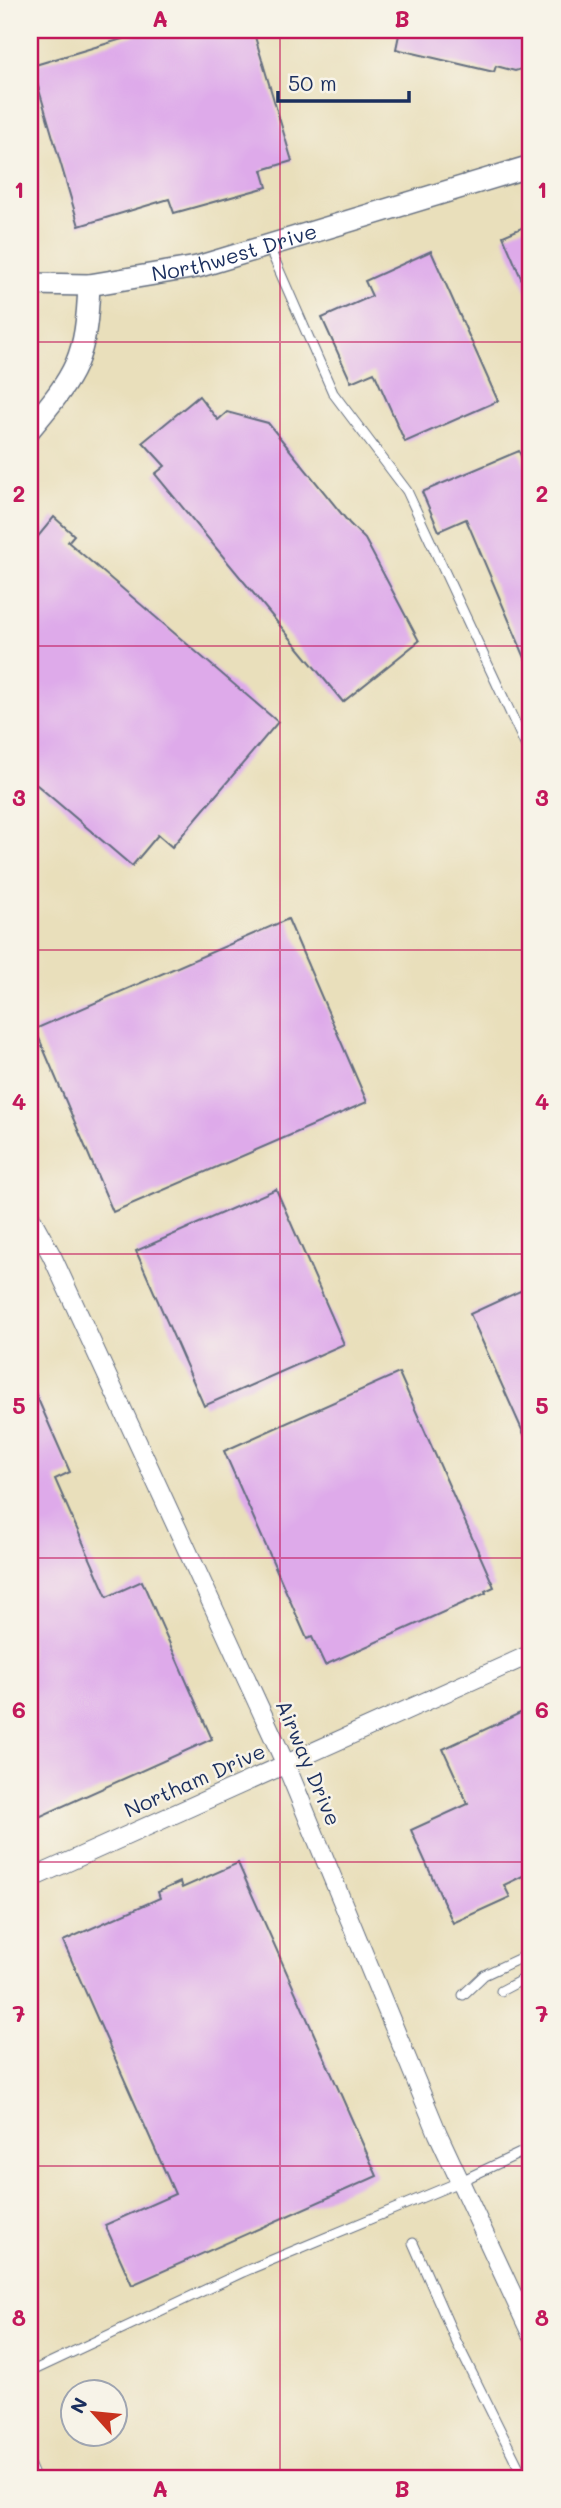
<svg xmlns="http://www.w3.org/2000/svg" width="561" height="2508" font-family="Mali,sans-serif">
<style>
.building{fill:#deaaea}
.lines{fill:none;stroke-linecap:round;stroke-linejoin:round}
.service-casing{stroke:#636d7f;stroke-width:11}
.minor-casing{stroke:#636d7f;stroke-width:20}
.tertiary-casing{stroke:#636d7f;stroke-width:24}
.service{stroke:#fff;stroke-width:9}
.minor{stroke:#fff;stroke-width:18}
.tertiary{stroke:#fff;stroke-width:21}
.grid{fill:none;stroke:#c2185b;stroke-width:2;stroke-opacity:0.55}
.labels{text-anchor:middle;stroke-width:5;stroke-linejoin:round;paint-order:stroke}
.street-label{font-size:21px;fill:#1b2f5e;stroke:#f7f3e8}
.neatline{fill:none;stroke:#c2185b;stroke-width:2.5}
.grid-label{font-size:23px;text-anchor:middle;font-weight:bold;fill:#c2185b}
</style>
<rect width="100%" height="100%" fill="#f7f3e8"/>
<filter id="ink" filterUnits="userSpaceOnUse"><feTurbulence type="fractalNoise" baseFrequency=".0143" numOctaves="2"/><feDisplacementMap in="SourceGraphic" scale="14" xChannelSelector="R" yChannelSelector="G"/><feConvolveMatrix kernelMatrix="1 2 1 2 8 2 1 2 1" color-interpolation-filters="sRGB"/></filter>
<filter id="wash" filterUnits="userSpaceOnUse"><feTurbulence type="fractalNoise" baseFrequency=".00686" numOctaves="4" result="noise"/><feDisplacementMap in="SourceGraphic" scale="28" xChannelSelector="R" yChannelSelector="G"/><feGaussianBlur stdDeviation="1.57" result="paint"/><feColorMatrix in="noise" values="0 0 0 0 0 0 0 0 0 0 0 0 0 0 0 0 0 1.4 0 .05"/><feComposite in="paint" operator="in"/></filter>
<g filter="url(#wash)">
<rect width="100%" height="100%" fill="#e9dfbb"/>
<g id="blocks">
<!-- building -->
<path class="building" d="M 152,30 L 253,30 L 292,161 L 262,170 L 267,187 L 174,213 L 169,199 L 79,226 L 32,66 Z
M 400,30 L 531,30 L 531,66 L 515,71 L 496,66 L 494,72 L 396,49 Z
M 531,224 L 531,301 L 503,236 Z
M 431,251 L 498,401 L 405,442 L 374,372 L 351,382 L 322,318 L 372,296 L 365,281 Z
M 199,396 L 218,420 L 227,412 L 268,423 L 349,523 L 365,539 L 419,641 L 343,702 L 155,474 L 165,466 L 143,442 Z
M 519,451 L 531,479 L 531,672 L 466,519 L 439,531 L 422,492 Z
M 54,517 L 74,535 L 68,542 L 278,722 L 172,847 L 158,835 L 132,866 L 30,779 L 30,546 Z
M 288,919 L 367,1102 L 113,1212 L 35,1029 Z
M 276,1189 L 344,1344 L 204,1406 L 136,1251 Z
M 531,1286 L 531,1450 L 470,1314 Z
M 399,1373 L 494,1587 L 485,1591 L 486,1593 L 325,1665 L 312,1637 L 307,1639 L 224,1451 Z
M 30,1381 L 70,1472 L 55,1479 L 107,1597 L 142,1581 L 212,1739 L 30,1821 Z
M 531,1708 L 531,1872 L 504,1885 L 510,1897 L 453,1923 L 411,1830 L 468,1804 L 443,1749 Z
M 238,1863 L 377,2176 L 132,2285 L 105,2225 L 175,2194 L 63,1941 L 160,1898 L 158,1892 L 180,1882 L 182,1888 Z"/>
</g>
</g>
<g filter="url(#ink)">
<use href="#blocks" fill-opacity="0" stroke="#636d7f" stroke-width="2"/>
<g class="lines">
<defs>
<path id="service" d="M 269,247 L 333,393 L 407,491 L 531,757
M 501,1991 L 531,1975
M 463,1995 L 484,1975 L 531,1953
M 413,2243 L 457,2343 L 524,2478
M 30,2372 L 243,2272 L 459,2182 L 531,2148
M 30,2466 L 35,2478
M 530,2478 L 531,2478"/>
<path id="minor" d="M 30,1216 L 52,1256 L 286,1765 L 438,2134 L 531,2334
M 30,1879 L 531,1654"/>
<g id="tertiary">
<path id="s1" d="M 30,284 L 89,285 L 197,267 L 531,166"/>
<path d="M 30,429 C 77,373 86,359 89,285"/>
</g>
</defs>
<!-- service casing -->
<use href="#service" class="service-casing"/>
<!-- minor casing -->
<use href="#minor" class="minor-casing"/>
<!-- tertiary casing -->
<use href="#tertiary" class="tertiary-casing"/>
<!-- service -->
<use href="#service" class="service"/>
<!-- minor -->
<use href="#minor" class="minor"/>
<!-- tertiary -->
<use href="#tertiary" class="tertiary"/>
</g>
</g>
<!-- grid -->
<path class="grid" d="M 280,30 L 280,2478M 30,342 L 531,342M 30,646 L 531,646M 30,950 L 531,950M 30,1254 L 531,1254M 30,1558 L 531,1558M 30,1862 L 531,1862M 30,2166 L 531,2166"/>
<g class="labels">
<!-- street labels -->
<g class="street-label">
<text dy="7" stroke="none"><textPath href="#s1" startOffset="208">Northwest Drive</textPath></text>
<text transform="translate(308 1763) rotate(67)" y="7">Airway Drive</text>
<text transform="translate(195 1781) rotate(-24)" y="7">Northam Drive</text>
</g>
</g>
<!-- margin -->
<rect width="561" height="2508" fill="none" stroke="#f7f3e8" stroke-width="77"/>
<!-- north arrow -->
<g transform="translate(94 2413) rotate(297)"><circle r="33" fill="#f7f3e8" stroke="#9fa5b1" stroke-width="2"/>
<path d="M0-5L12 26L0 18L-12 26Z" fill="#c8321e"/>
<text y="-10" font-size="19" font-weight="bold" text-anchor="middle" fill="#1b2f5e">N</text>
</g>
<!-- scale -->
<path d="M278 91v10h131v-10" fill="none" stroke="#1b2f5e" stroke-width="3.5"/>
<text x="288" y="91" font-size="21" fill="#1b2f5e" stroke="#f7f3e8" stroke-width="5" paint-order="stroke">50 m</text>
<rect x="38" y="38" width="484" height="2432" class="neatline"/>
<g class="grid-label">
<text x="160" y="27">A</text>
<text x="402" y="27">B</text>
<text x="19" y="198">1</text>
<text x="542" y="198">1</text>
<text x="19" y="502">2</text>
<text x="542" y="502">2</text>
<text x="19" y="806">3</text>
<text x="542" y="806">3</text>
<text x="19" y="1110">4</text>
<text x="542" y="1110">4</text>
<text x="19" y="1414">5</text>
<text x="542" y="1414">5</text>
<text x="19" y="1718">6</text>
<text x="542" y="1718">6</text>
<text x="19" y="2022">7</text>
<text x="542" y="2022">7</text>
<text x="19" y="2326">8</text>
<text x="542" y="2326">8</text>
<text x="160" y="2497">A</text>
<text x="402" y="2497">B</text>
</g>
</svg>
